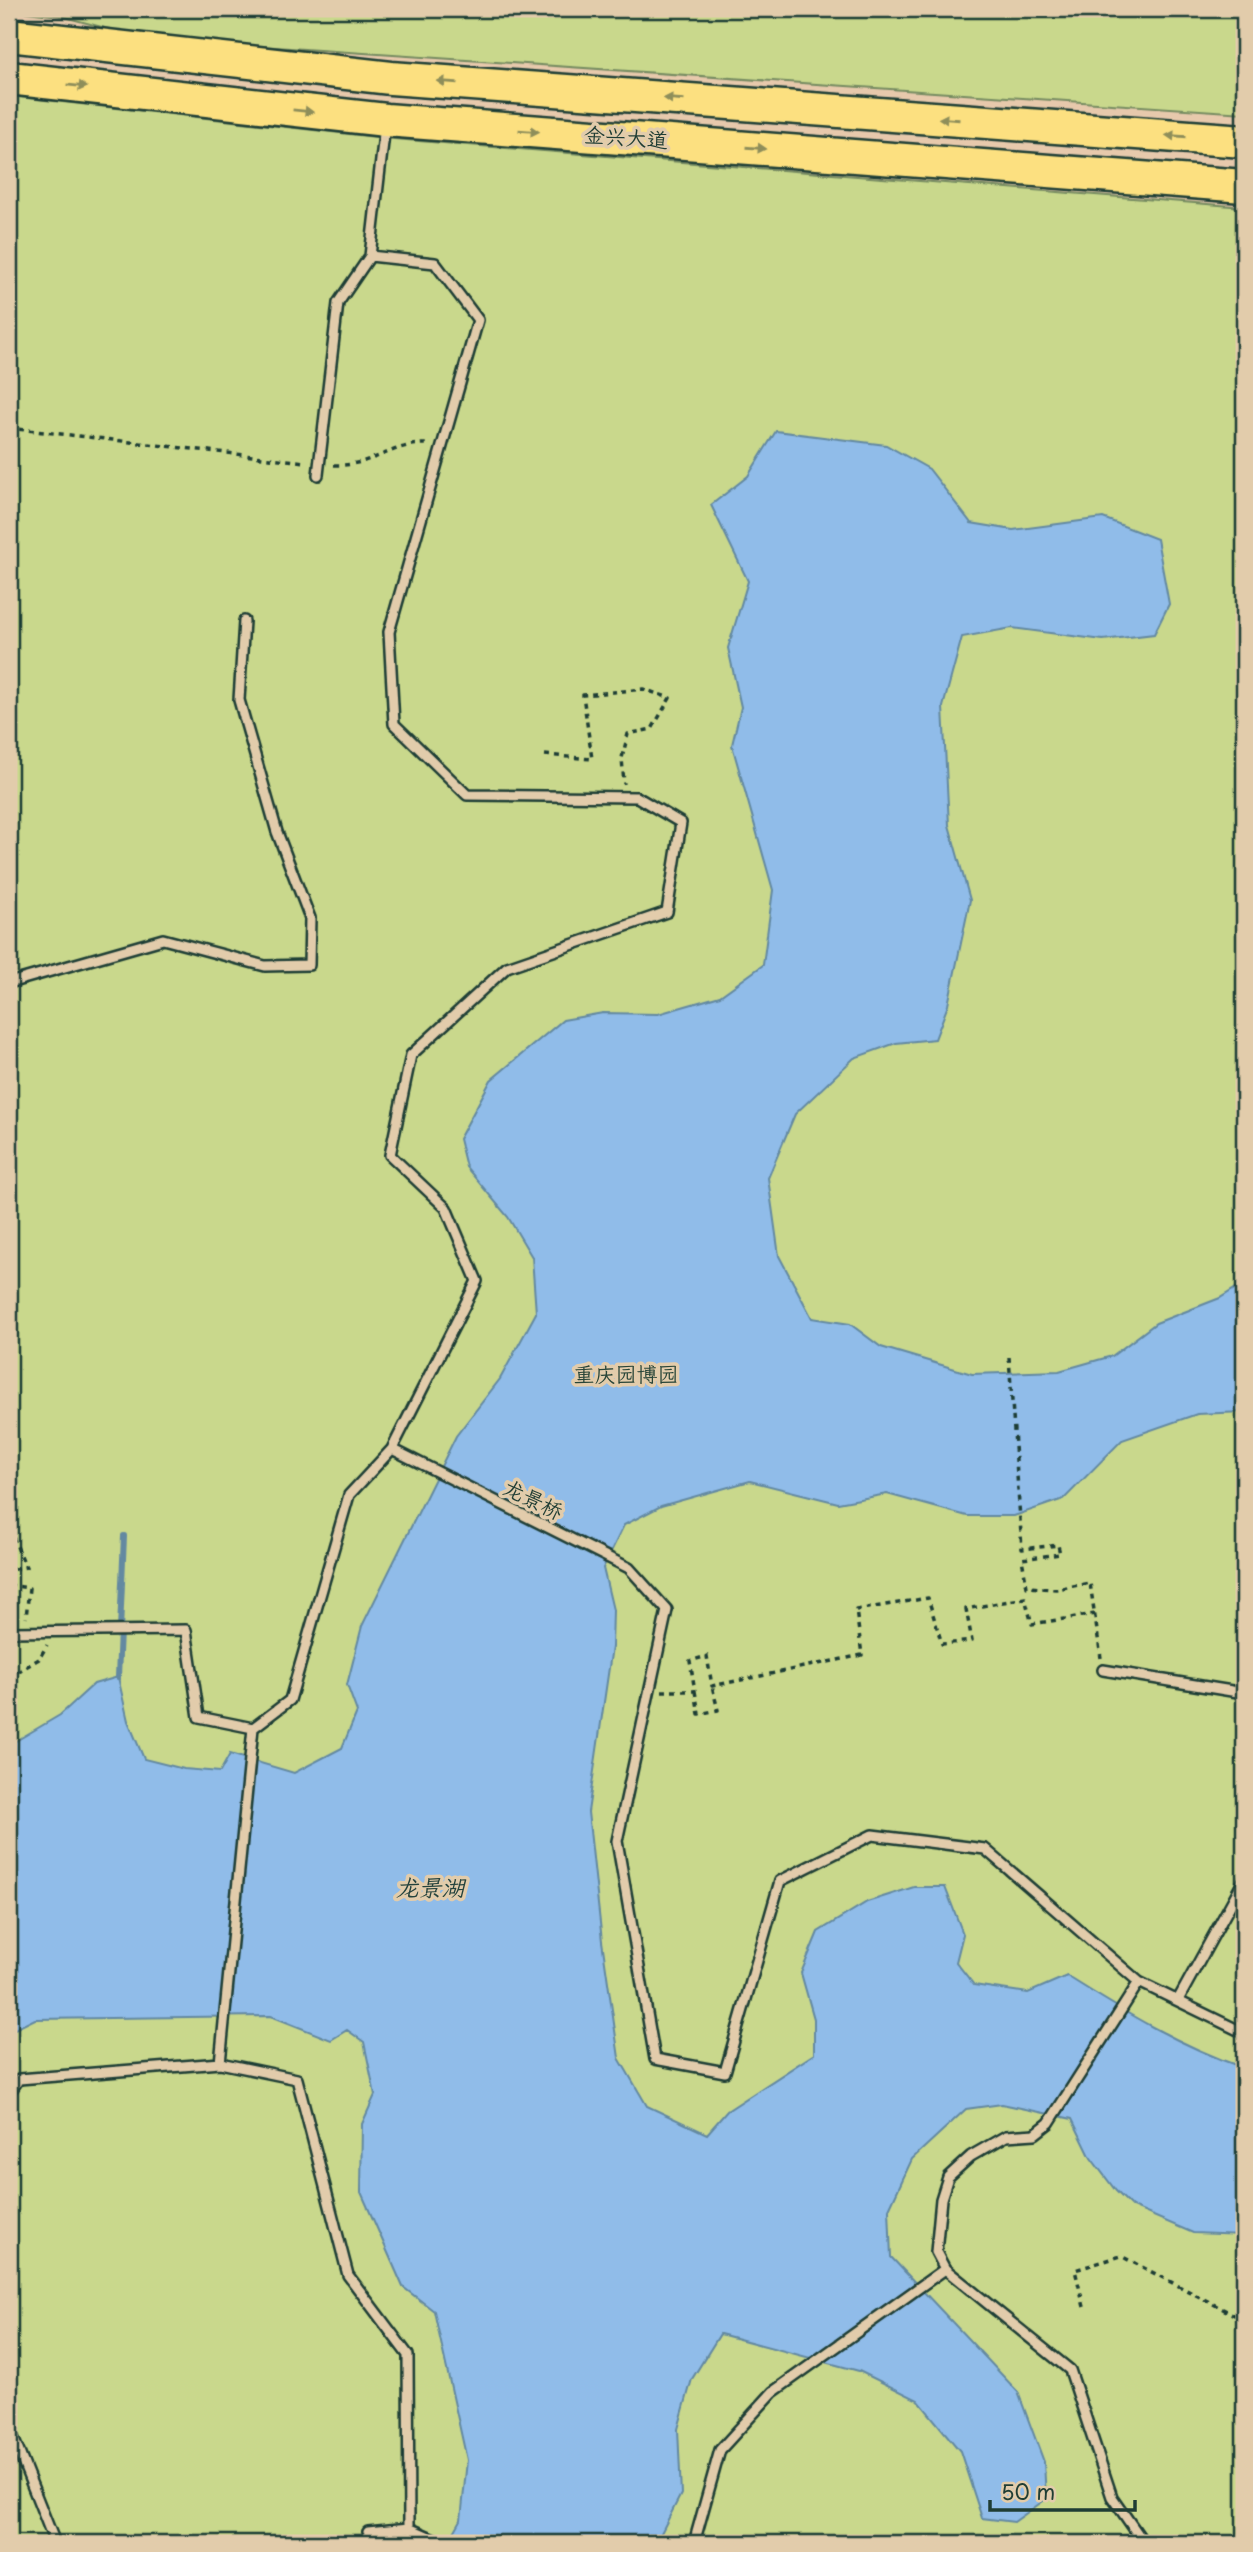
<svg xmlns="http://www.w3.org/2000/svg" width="1253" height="2552" font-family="'Playpen Sans','LXGW WenKai TC',sans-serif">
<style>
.green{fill:#c9d88c;stroke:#748a60;stroke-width:2}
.water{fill:#90bce9;stroke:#6389a1;stroke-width:2}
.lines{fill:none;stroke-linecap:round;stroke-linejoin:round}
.stream{stroke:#6389a1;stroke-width:6}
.lane-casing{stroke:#1f3d34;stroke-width:14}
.highway-casing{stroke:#1f3d34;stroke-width:37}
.path{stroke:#1f3d34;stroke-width:3.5;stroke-dasharray:5 5;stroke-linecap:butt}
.lane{stroke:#e2ccab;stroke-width:9}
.highway{stroke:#fce080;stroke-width:32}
.oneway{fill:#8e8e5a}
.labels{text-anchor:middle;stroke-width:7;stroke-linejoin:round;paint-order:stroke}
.street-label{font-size:21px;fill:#1f3d34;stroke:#e2ccab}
.park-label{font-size:21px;fill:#284538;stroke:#e2ccab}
.water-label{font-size:23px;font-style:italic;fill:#25433d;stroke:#e2ccab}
</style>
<rect width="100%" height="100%" fill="#e7c9ac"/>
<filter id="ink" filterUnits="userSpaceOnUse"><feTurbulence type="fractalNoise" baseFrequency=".0143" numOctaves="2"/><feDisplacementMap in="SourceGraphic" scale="14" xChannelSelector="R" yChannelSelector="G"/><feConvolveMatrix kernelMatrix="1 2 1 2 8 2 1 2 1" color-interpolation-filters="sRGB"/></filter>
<g filter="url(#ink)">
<!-- green -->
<path class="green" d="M 1244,9 L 1244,113 L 142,38 L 61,16 L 9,10 Z
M 9,96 L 394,139 L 1244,207 L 1244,2543 L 9,2543 Z"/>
<!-- water -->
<path class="water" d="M 776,431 L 886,445 L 929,469 L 971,523 L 1013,530 L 1103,518 L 1157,539 L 1169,604 L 1154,634 L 1103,640 L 1012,628 L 962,637 L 943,707 L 949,825 L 970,900 L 948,1005 L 935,1039 L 896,1043 L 854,1058 L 795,1114 L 768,1178 L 779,1256 L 812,1318 L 850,1324 L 881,1347 L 972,1374 L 1059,1371 L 1112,1356 L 1156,1323 L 1220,1298 L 1244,1283 L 1244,1412 L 1197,1414 L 1122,1440 L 1064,1499 L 1014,1516 L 967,1516 L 887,1494 L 838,1503 L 750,1481 L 661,1506 L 624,1525 L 603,1568 L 613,1610 L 612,1647 L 588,1812 L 602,1941 L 619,2058 L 647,2106 L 707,2134 L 727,2111 L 814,2054 L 814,2019 L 801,1973 L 818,1932 L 867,1902 L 914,1887 L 945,1887 L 963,1934 L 956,1962 L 974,1985 L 1028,1993 L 1067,1976 C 1124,2012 1180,2046 1244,2068 L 1244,2235 L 1193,2233 L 1132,2207 L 1116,2191 L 1091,2158 L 1072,2119 L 1002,2104 L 966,2109 L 912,2159 L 889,2209 L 891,2257 L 1018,2392 L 1044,2462 L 1046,2499 L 1014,2522 L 982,2518 L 960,2451 L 918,2400 L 859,2371 L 720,2334 L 692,2379 L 678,2429 L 681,2494 L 656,2543 L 448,2543 L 461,2520 L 467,2460 L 434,2311 L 403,2287 L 361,2192 L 362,2124 L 375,2095 L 364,2042 L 347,2030 L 331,2040 L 271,2016 L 35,2019 L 9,2032 L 9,1745 L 60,1715 L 94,1684 L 118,1677 L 128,1721 L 144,1759 L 184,1769 L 220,1772 L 230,1754 L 294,1773 L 342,1748 L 357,1712 L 347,1685 L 362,1626 L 456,1436 L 500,1379 L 536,1313 L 532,1257 L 508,1217 L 466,1167 L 459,1139 L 491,1080 L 563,1020 L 603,1013 L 658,1014 L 720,996 L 763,965 L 773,890 L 732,745 L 741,707 L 728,648 L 748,581 L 711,505 L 748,476 Z"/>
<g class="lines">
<!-- stream -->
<path class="stream" d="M 118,1677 L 124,1536"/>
<defs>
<path id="lane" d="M 318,475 L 338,303 L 370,256
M 9,983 L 163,939 L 265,966 L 309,965 L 310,918 L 277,832 L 239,700 L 244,621
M 392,1449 L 629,1568 L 667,1610 L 617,1841 L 655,2059 L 725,2072 L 780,1881 L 872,1835 L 985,1849 L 1139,1982 L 1244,2033
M 9,1632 L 186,1630 L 199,1717 L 253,1728 L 290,1700 L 349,1495 L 392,1449 L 477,1281 L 446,1208 L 390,1155 L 411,1055 L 507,967 L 667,912 L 681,823 L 637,797 L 467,795 L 394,724 L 389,632 L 478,320 L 435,263 L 370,256 L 385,125
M 1103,1670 L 1244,1693
M 1139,1982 L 1049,2123 L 1035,2134 L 1006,2136 L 971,2156 L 948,2177 L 941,2199 L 936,2252 L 945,2269 L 1070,2370 L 1112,2497 L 1144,2543
M 1178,2000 L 1244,1880
M 220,2063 L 253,1728
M 9,2093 L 19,2079 L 220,2063 L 297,2079 L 348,2275 L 408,2355 L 409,2528
M 9,2427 L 55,2543
M 368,2532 L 409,2528 L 443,2543
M 694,2543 L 720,2450 L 773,2392 L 945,2269"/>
<path id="highway" d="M 9,35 L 391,78 L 1244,141
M 9,78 L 386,120 L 1244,186"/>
</defs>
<!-- lane casing -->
<use href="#lane" class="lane-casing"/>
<!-- highway casing -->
<use href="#highway" class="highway-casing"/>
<!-- path -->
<path class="path" d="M 9,428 L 305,462
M 334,465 C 372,467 393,442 430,444
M 545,755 L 592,759 L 583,695 L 643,689 L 670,698 L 652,729 L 628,734 L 622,758 L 624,784
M 9,1296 L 13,1302 L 9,1306
M 1009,1357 L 1022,1549 L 1058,1545 L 1060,1554 L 1022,1559 L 1027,1587 L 1056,1589 L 1090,1583 L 1101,1658
M 9,1528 L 26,1567 L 9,1570
M 9,1585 L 29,1588 L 26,1618
M 9,1677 L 39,1659 L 47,1645
M 662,1691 L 695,1691 L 690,1661 L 707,1656 L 712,1686 L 862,1655 L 856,1610 L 928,1598 L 942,1644 L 972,1641 L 966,1609 L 1025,1598 L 1032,1624 L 1095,1614
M 695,1691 L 699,1714 L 718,1710 L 712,1686
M 1084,2307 L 1075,2270 L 1121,2256 L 1244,2320"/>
<!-- lane -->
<use href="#lane" class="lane"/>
<!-- highway -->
<use href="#highway" class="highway"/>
</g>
<!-- one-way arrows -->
<defs><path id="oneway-solid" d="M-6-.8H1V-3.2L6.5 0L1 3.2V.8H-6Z" transform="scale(1.75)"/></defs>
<g class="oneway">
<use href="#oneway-solid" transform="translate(447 82) rotate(-176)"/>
<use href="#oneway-solid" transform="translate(77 86) rotate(6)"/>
<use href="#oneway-solid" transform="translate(674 99) rotate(-176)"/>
<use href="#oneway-solid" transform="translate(303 111) rotate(6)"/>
<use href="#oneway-solid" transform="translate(949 119) rotate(-176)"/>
<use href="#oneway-solid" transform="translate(529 131) rotate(4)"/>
<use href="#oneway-solid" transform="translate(1176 136) rotate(-176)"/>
<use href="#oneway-solid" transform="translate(756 148) rotate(4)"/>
</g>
</g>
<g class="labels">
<!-- street labels -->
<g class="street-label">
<text transform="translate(626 138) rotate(4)" y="7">金兴大道</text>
<text transform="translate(533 1500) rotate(26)" y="7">龙景桥</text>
</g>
<!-- park labels -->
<g class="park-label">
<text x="626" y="1382">重庆园博园</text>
</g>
<!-- water labels -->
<g class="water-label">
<text x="430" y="1896">龙景湖</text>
</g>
</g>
<!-- margin -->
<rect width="1253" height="2552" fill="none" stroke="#e2ccab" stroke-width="35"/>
<rect x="18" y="18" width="1218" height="2517" fill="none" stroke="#1f3d34" stroke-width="2.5" filter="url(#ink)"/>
<!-- scale -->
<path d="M990 2500v10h145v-10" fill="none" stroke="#1f3d34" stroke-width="3.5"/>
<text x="1001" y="2500" font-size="21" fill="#1f3d34" stroke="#e2ccab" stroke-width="5" paint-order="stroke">50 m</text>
</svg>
